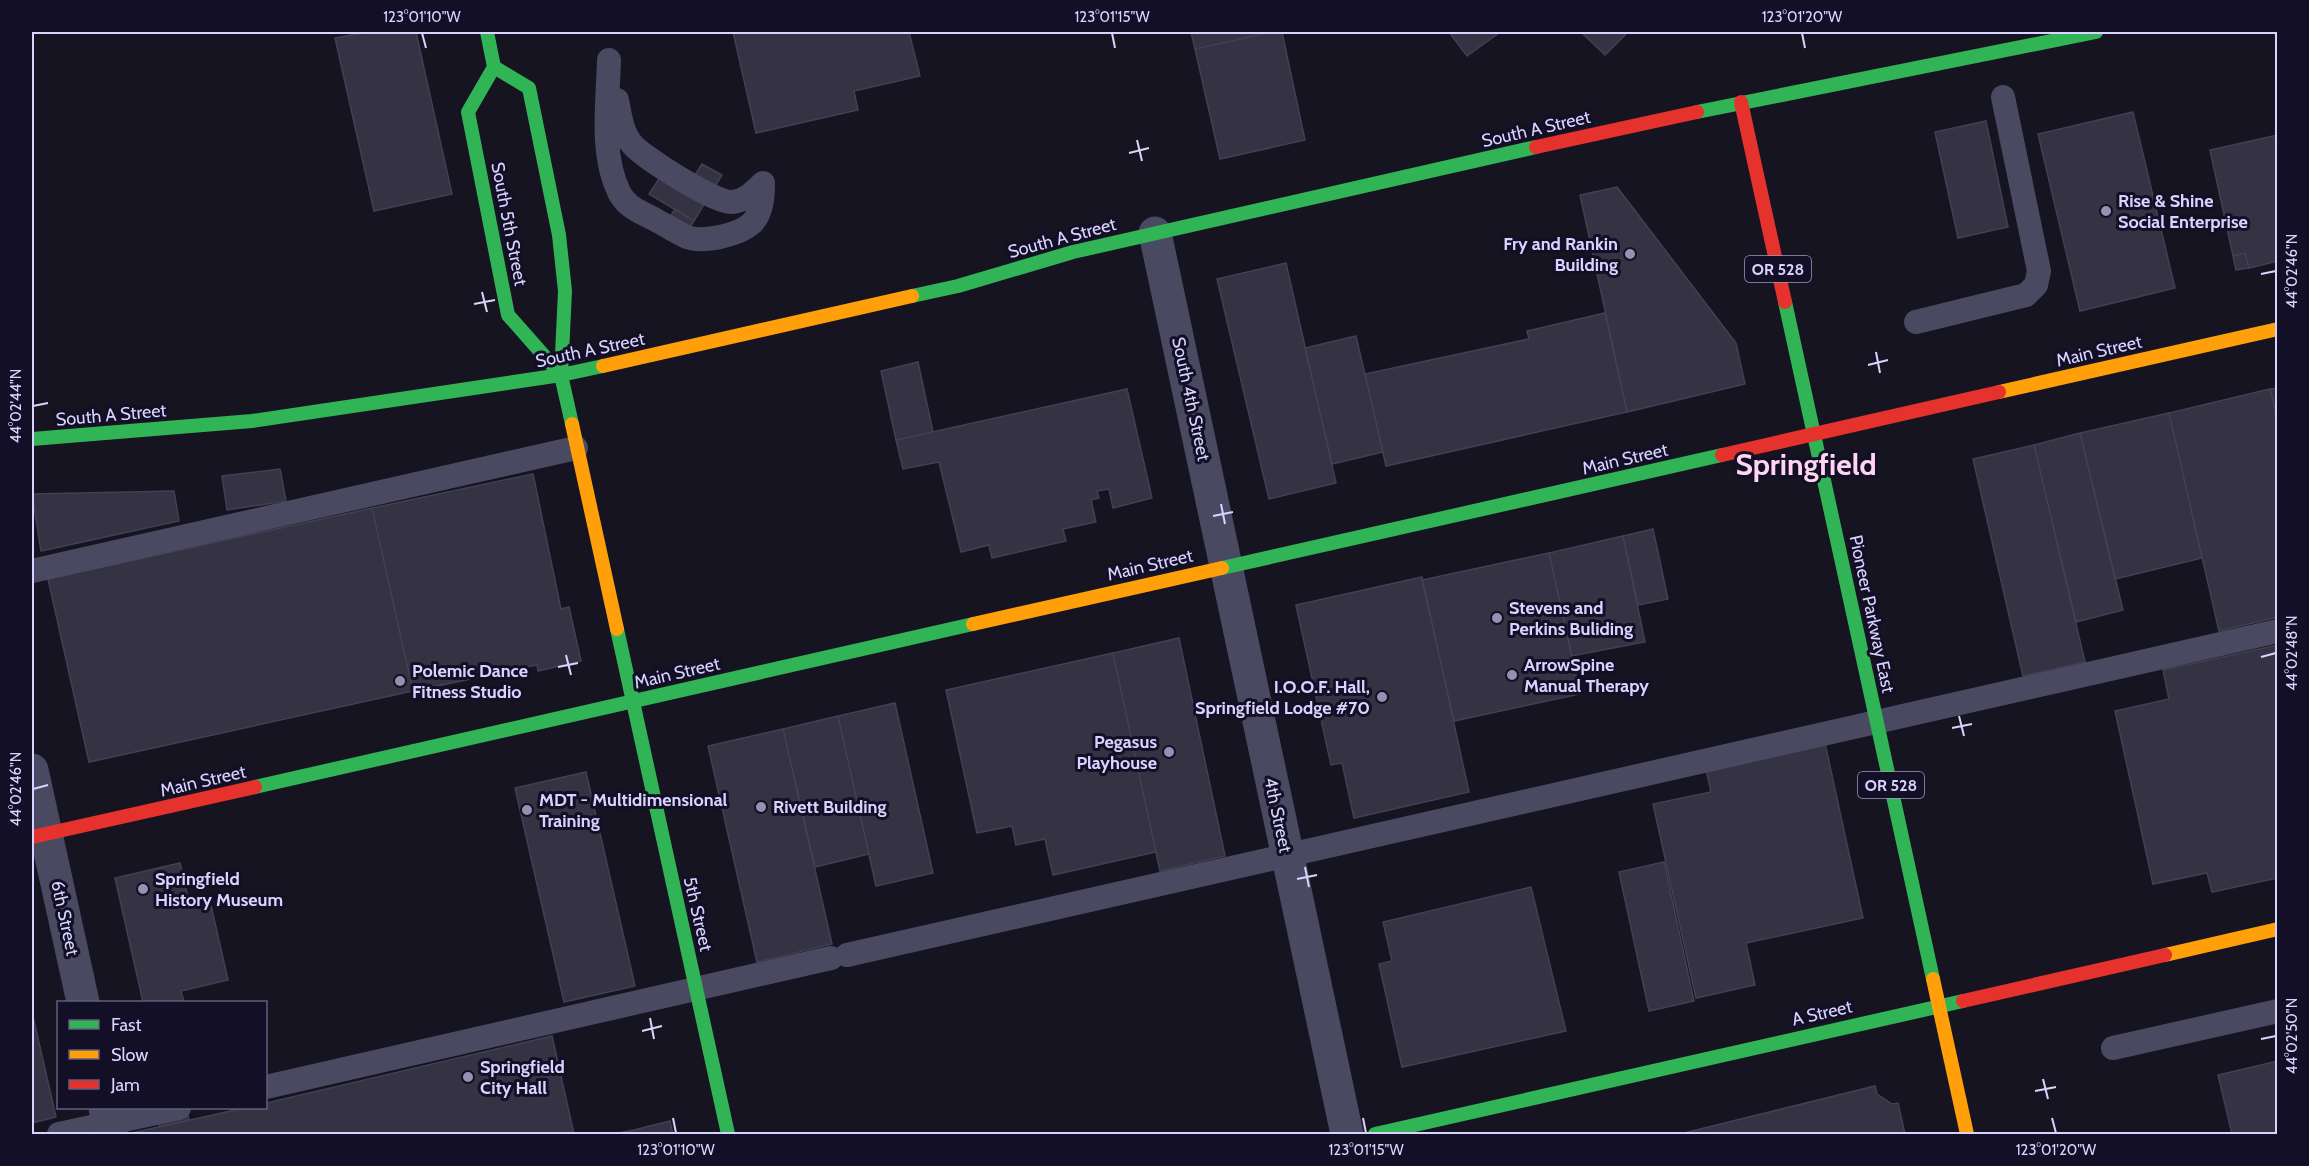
<svg xmlns="http://www.w3.org/2000/svg" width="2309" height="1166" font-family="Cabin,sans-serif">
<style>
.building{fill:#343243;stroke:#433f54;stroke-width:1.5}
.lines{fill:none;stroke-linecap:round;stroke-linejoin:round}
.lane{stroke:#4a4962;stroke-width:24}
.street{stroke:#4a4962;stroke-width:33}
.fast{stroke:#30b455;stroke-width:14}
.slow{stroke:#ff9f0a;stroke-width:14}
.jam{stroke:#e5322d;stroke-width:14}
.ticks{fill:none;stroke:#d9d4ff;stroke-width:2}
.poi-dot{fill:#9591b1;stroke:#130f26;stroke-width:2}
.labels{text-anchor:middle;stroke-width:6;stroke-linejoin:round;paint-order:stroke}
.shield{fill:#130f26;stroke:#9e99be;stroke-width:1.5}
.shield-label{font-size:16px;font-weight:bold;fill:#d9d4ff}
.street-label{font-size:18px;fill:#d9d4ff;stroke:#130f26}
.poi-label{font-size:18px;font-weight:bold;fill:#d9d4ff;stroke:#130f26;text-anchor:start}
.town-label{font-size:30px;font-weight:bold;fill:#ffd6f0;stroke:#130f26}
.neatline{fill:none;stroke:#d9d4ff;stroke-width:2}
.ticks-label{font-size:15px;text-anchor:middle;fill:#d9d4ff}
</style>
<rect width="100%" height="100%" fill="#161421"/>
<!-- building -->
<path class="building" d="M 367,32 L 416,32 L 452,194 L 374,211 L 335,38 Z
M 733,32 L 909,32 L 920,76 L 854,91 L 858,110 L 756,133 Z
M 1191,32 L 1272,32 L 1195,49 Z
M 1272,32 L 1282,32 L 1305,140 L 1220,159 L 1195,49 Z
M 1449,32 L 1498,32 L 1499,33 L 1467,56 Z
M 1581,32 L 1628,32 L 1605,55 Z
M 2133,112 L 2175,288 L 2080,311 L 2038,134 Z
M 1986,121 L 2008,227 L 1958,238 L 1935,132 Z
M 2278,135 L 2278,261 L 2249,268 L 2245,253 L 2233,256 L 2210,150 Z
M 702,164 L 722,175 L 708,198 L 688,186 Z
M 664,171 L 708,198 L 694,221 L 649,194 Z
M 1617,187 L 1736,343 L 1745,384 L 1627,412 L 1580,195 Z
M 675,209 L 694,221 L 680,242 L 661,231 Z
M 2245,253 L 2249,268 L 2236,270 L 2233,256 Z
M 1286,263 L 1336,483 L 1269,499 L 1217,279 Z
M 1605,313 L 1627,412 L 1386,466 L 1365,374 L 1529,339 L 1527,331 Z
M 1356,336 L 1383,452 L 1332,464 L 1305,348 Z
M 918,362 L 933,432 L 896,440 L 881,371 Z
M 2278,388 L 2278,421 L 2270,389 Z
M 1127,389 L 1152,498 L 1113,508 L 1109,489 L 1097,491 L 1099,498 L 1091,500 L 1096,522 L 1063,529 L 1066,541 L 992,558 L 989,545 L 961,552 L 939,462 L 903,469 L 896,440 Z
M 2270,389 L 2278,421 L 2278,617 L 2219,631 L 2169,413 Z
M 2169,413 L 2202,558 L 2115,579 L 2080,433 Z
M 2080,433 L 2123,610 L 2076,622 L 2034,445 Z
M 2034,445 L 2085,662 L 2023,676 L 1973,459 Z
M 280,469 L 286,501 L 227,510 L 222,476 Z
M 533,474 L 561,609 L 569,607 L 581,661 L 538,671 L 537,665 L 413,691 L 372,508 Z
M 174,491 L 179,521 L 41,551 L 32,494 Z
M 372,508 L 413,691 L 89,762 L 48,579 Z
M 1653,529 L 1668,599 L 1638,605 L 1623,536 Z
M 1623,536 L 1645,642 L 1572,656 L 1549,553 Z
M 1549,553 L 1580,694 L 1454,721 L 1422,580 Z
M 1422,577 L 1469,792 L 1354,818 L 1342,763 L 1331,765 L 1296,605 Z
M 1179,638 L 1225,856 L 1160,871 L 1113,653 Z
M 2278,645 L 2278,878 L 2212,892 L 2207,873 L 2153,884 L 2115,711 L 2169,699 L 2163,670 Z
M 1113,653 L 1156,852 L 1053,875 L 1045,839 L 1016,845 L 1012,826 L 977,833 L 946,690 Z
M 895,703 L 933,873 L 876,886 L 838,716 Z
M 838,716 L 869,854 L 815,867 L 783,729 Z
M 783,729 L 832,944 L 757,962 L 708,746 Z
M 1825,743 L 1863,918 L 1746,943 L 1755,985 L 1696,998 L 1653,804 L 1711,792 L 1706,769 Z
M 586,772 L 635,986 L 564,1002 L 515,788 Z
M 1664,862 L 1694,1001 L 1649,1011 L 1619,872 Z
M 180,863 L 190,907 L 210,901 L 228,980 L 181,991 L 184,1002 L 143,1002 L 115,878 Z
M 1531,887 L 1566,1031 L 1402,1067 L 1379,964 L 1392,961 L 1383,922 Z
M 32,1012 L 56,1117 L 32,1123 Z
M 552,1036 L 574,1134 L 127,1134 L 244,1108 L 266,1108 L 266,1103 Z
M 552,1036 L 574,1134 L 127,1134 L 244,1108 L 266,1108 L 266,1103 Z
M 2278,1061 L 2278,1134 L 2232,1134 L 2218,1075 Z
M 1875,1086 L 1877,1094 L 1892,1104 L 1898,1103 L 1905,1134 L 1680,1134 Z
M 186,1108 L 189,1120 L 160,1127 L 156,1111 Z
M 670,1121 L 673,1134 L 613,1134 L 634,1130 Z"/>
<g class="lines">
<!-- lane -->
<path class="lane" d="M 609,60 C 608,102 600,153 619,192 C 626,207 641,212 654,219 C 665,225 676,232 687,237 C 704,243 739,235 752,223 C 762,213 763,196 763,183
M 617,100 C 620,115 622,133 632,144 C 642,157 717,204 732,202 C 745,201 754,192 763,183
M 1916,322 L 2026,295 L 2036,285 L 2039,271 L 2003,97
M 32,571 L 576,448
M 847,955 L 2278,631
M 2113,1048 L 2278,1011
M 266,1087 L 831,958
M 59,1134 L 179,1108"/>
<!-- street -->
<path class="street" d="M 1155,233 L 1347,1134
M 32,770 L 83,1002
M 105,1108 L 111,1134"/>
<!-- fast -->
<path class="fast" d="M 487,32 L 494,67 L 468,112 L 508,315 L 561,375
M 494,67 L 529,88 L 559,235 L 565,291 L 561,375 L 572,424
M 1697,112 L 2096,32
M 912,296 L 958,286 L 1073,252 L 1536,147
M 1785,302 L 1933,979
M 32,439 L 252,421 L 561,375 L 603,366
M 1222,568 L 1722,455
M 617,629 L 728,1134
M 255,787 L 973,624
M 1375,1134 L 1963,1001"/>
<!-- slow -->
<path class="slow" d="M 603,366 L 912,296
M 1999,392 L 2278,329
M 572,424 L 617,629
M 973,624 L 1222,568
M 2165,955 L 2278,929
M 1933,979 L 1967,1134"/>
<!-- jam -->
<path class="jam" d="M 1741,102 L 1785,302
M 1536,147 L 1697,112
M 1722,455 L 1999,392
M 32,837 L 255,787
M 1963,1001 L 2165,955"/>
</g>
<!-- ticks -->
<path class="ticks" d="M 422,33 L 426,48M 1112,33 L 1115,48M 1802,33 L 1805,48M 1137,140 L 1142,161M 1129,153 L 1149,148M 2261,274 L 2276,271M 482,292 L 487,312M 474,304 L 495,300M 1876,352 L 1880,373M 1868,365 L 1888,360M 33,406 L 48,403M 1221,504 L 1225,524M 1213,516 L 1233,512M 566,655 L 571,675M 2261,657 L 2276,653M 558,667 L 578,663M 1959,716 L 1964,736M 1952,728 L 1972,724M 33,789 L 48,785M 1305,867 L 1309,887M 1297,879 L 1317,875M 650,1018 L 654,1039M 642,1031 L 662,1026M 2261,1039 L 2276,1036M 2043,1079 L 2048,1099M 2035,1091 L 2056,1087M 673,1118 L 676,1133M 1363,1118 L 1366,1133M 2052,1118 L 2056,1133"/>
<!-- markers -->
<g class="poi-dot">
<circle cx="2106" cy="211" r="6"/>
<circle cx="1630" cy="254" r="6"/>
<circle cx="1497" cy="618" r="6"/>
<circle cx="1512" cy="675" r="6"/>
<circle cx="400" cy="681" r="6"/>
<circle cx="1382" cy="697" r="6"/>
<circle cx="1169" cy="752" r="6"/>
<circle cx="761" cy="807" r="6"/>
<circle cx="527" cy="810" r="6"/>
<circle cx="143" cy="889" r="6"/>
<circle cx="468" cy="1077" r="6"/>
</g>
<g class="labels">
<!-- shield labels -->
<g class="shield">
<rect x="1745" y="256" width="66" height="26" rx="4.5"/>
<rect x="1858" y="772" width="66" height="26" rx="4.5"/>
</g>
<g class="shield-label">
<text x="1778" y="275">OR 528</text>
<text x="1891" y="791">OR 528</text>
</g>
<!-- street labels -->
<g class="street-label">
<text transform="translate(1536 129) rotate(-13)" y="6">South A Street</text>
<text transform="translate(509 224) rotate(79)" y="6">South 5th Street</text>
<text transform="translate(1062 238) rotate(-15)" y="6">South A Street</text>
<text transform="translate(590 350) rotate(-12)" y="6">South A Street</text>
<text transform="translate(2099 351) rotate(-13)" y="6">Main Street</text>
<text transform="translate(1191 399) rotate(78)" y="6">South 4th Street</text>
<text transform="translate(111 415) rotate(-5)" y="6">South A Street</text>
<text transform="translate(1625 459) rotate(-13)" y="6">Main Street</text>
<text transform="translate(1150 565) rotate(-13)" y="6">Main Street</text>
<text transform="translate(1872 614) rotate(78)" y="6">Pioneer Parkway East</text>
<text transform="translate(677 673) rotate(-13)" y="6">Main Street</text>
<text transform="translate(203 781) rotate(-13)" y="6">Main Street</text>
<text transform="translate(1278 815) rotate(78)" y="6">4th Street</text>
<text transform="translate(698 914) rotate(77)" y="6">5th Street</text>
<text transform="translate(65 918) rotate(78)" y="6">6th Street</text>
<text transform="translate(1822 1013) rotate(-13)" y="6">A Street</text>
</g>
<!-- poi labels -->
<g class="poi-label">
<text x="2118" y="207">Rise &amp; Shine<tspan x="2118" dy="21">Social Enterprise</tspan></text>
<text x="1618" y="250" text-anchor="end">Fry and Rankin<tspan x="1618" dy="21">Building</tspan></text>
<text x="1509" y="614">Stevens and<tspan x="1509" dy="21">Perkins Buliding</tspan></text>
<text x="1524" y="671">ArrowSpine<tspan x="1524" dy="21">Manual Therapy</tspan></text>
<text x="412" y="677">Polemic Dance<tspan x="412" dy="21">Fitness Studio</tspan></text>
<text x="1370" y="693" text-anchor="end">I.O.O.F. Hall,<tspan x="1370" dy="21">Springfield Lodge #70</tspan></text>
<text x="1157" y="748" text-anchor="end">Pegasus<tspan x="1157" dy="21">Playhouse</tspan></text>
<text x="539" y="806">MDT - Multidimensional<tspan x="539" dy="21">Training</tspan></text>
<text x="773" y="813">Rivett Building</text>
<text x="155" y="885">Springfield<tspan x="155" dy="21">History Museum</tspan></text>
<text x="480" y="1073">Springfield<tspan x="480" dy="21">City Hall</tspan></text>
</g>
<!-- town labels -->
<g class="town-label">
<text x="1806" y="475">Springfield</text>
</g>
</g>
<!-- border -->
<rect width="2309" height="1166" fill="none" stroke="#130f26" stroke-width="66"/>
<!-- legend -->
<rect x="57" y="1001" width="210" height="108" fill="#130f26" stroke="#625e7d" stroke-width="1.5"/>
<rect x="69" y="1020" width="30" height="9" fill="#30b455" stroke="#625e7d" stroke-width="1.5"/>
<text x="111" y="1031" font-size="18" fill="#d9d4ff">Fast</text>
<rect x="69" y="1050" width="30" height="9" fill="#ff9f0a" stroke="#625e7d" stroke-width="1.5"/>
<text x="111" y="1061" font-size="18" fill="#d9d4ff">Slow</text>
<rect x="69" y="1080" width="30" height="9" fill="#e5322d" stroke="#625e7d" stroke-width="1.5"/>
<text x="111" y="1091" font-size="18" fill="#d9d4ff">Jam</text>
<rect x="33" y="33" width="2243" height="1100" class="neatline"/>
<g class="ticks-label">
<text x="422" y="22">123°01'10"W</text>
<text x="1112" y="22">123°01'15"W</text>
<text x="1802" y="22">123°01'20"W</text>
<text transform="translate(2292 271) rotate(-90)" y="5">44°02'46"N</text>
<text transform="translate(16 406) rotate(-90)" y="5">44°02'44"N</text>
<text transform="translate(2292 653) rotate(-90)" y="5">44°02'48"N</text>
<text transform="translate(16 789) rotate(-90)" y="5">44°02'46"N</text>
<text transform="translate(2292 1036) rotate(-90)" y="5">44°02'50"N</text>
<text x="676" y="1155">123°01'10"W</text>
<text x="1366" y="1155">123°01'15"W</text>
<text x="2056" y="1155">123°01'20"W</text>
</g>
</svg>
